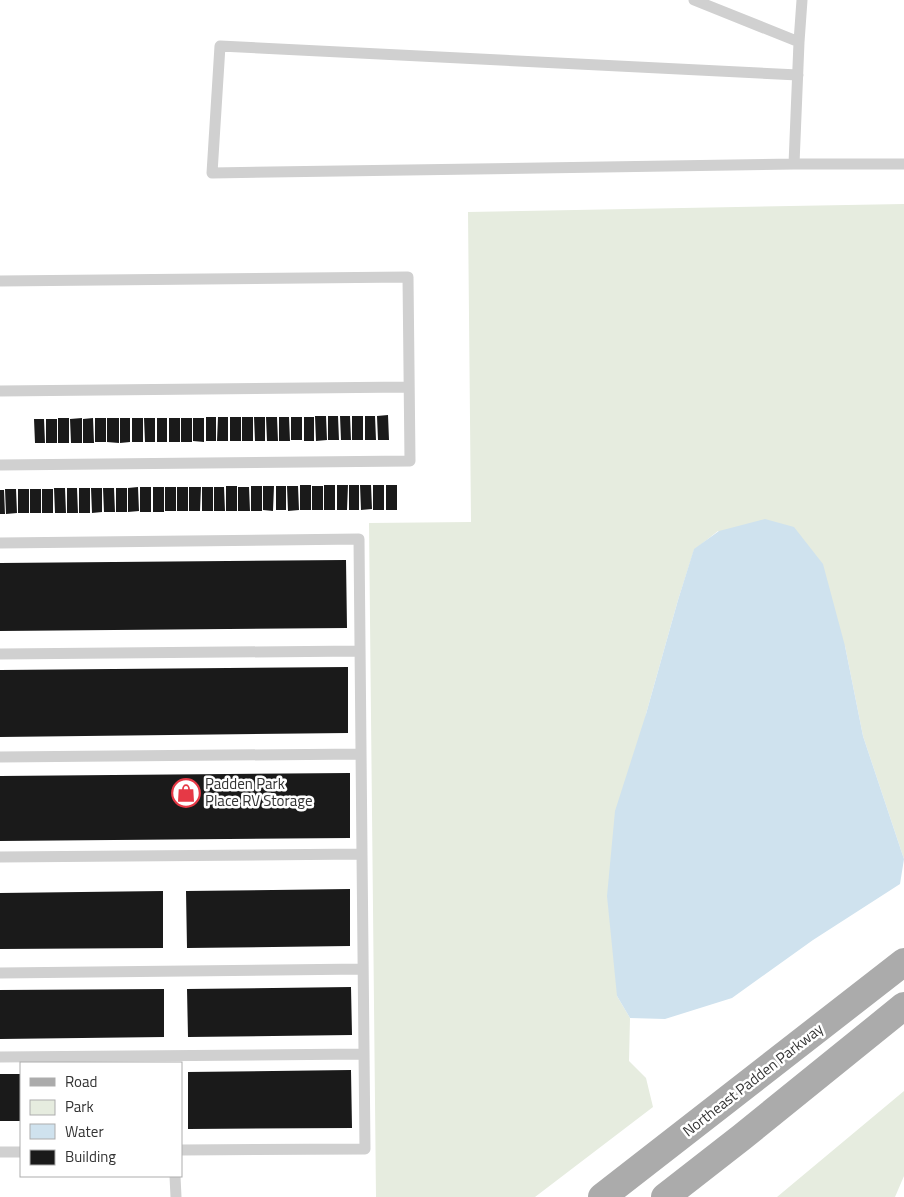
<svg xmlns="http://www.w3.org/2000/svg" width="904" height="1197" font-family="'Titillium Web',sans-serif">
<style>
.green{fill:#e6ecdf}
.water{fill:#cfe2ee}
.building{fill:#1a1a1a}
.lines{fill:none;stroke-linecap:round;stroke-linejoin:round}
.service{stroke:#d0d0d0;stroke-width:11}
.primary{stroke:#ababab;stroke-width:28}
.labels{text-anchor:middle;stroke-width:5;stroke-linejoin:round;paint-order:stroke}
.poi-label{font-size:15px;fill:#333;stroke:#fff;text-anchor:start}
.street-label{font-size:15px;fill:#333;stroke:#fff}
</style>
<rect width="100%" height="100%" fill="#fff"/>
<!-- green -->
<path class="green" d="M 904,204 L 904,859 L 863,736 L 845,646 L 718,531 L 694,550 L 678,600 L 646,714 L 617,996 L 630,1018 L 629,1061 L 646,1078 L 653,1107 L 535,1197 L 376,1197 L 369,523 L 471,522 L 468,212 Z
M 904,1091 L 904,1176 L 895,1197 L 777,1197 Z"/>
<!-- water -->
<path class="water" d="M 765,519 L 794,527 L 823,564 L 845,646 L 863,736 L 904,859 L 900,884 L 813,940 L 732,998 L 665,1019 L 630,1018 L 617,996 L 607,896 L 615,811 L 646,714 L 678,600 L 694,549 L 719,531 Z"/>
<!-- building -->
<path class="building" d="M 388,415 L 389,440 L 378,440 L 377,416 Z
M 315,416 L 326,416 L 327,440 L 316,441 Z
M 328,416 L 338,416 L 339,440 L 328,440 Z
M 340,416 L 350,416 L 351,440 L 341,440 Z
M 352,416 L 363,416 L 363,440 L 352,440 Z
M 365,416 L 375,416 L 376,440 L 365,440 Z
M 206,417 L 216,417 L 216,441 L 206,441 Z
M 218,417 L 228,417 L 228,441 L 217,441 Z
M 230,417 L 241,417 L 241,441 L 230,441 Z
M 242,417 L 253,417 L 253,441 L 242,441 Z
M 254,417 L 265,417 L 265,441 L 255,441 Z
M 266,417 L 277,417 L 278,441 L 267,441 Z
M 279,417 L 289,417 L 290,441 L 279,441 Z
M 291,417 L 302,417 L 302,440 L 291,440 Z
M 304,417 L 314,417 L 314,441 L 304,441 Z
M 58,418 L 69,418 L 69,443 L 58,443 Z
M 82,418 L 82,443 L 71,443 L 70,419 Z
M 93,418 L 94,443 L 83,443 L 83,419 Z
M 95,418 L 106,418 L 106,442 L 95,442 Z
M 107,418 L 119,418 L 119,443 L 107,442 Z
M 120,418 L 130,418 L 130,442 L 120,443 Z
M 132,418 L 143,418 L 143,442 L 132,442 Z
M 144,418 L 155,418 L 155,442 L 145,442 Z
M 157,418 L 167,418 L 167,442 L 157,442 Z
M 169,418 L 180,418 L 180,442 L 169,442 Z
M 181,418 L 192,418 L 192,442 L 181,442 Z
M 193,418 L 204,418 L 204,442 L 193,441 Z
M 34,419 L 44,419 L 45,443 L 35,443 Z
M 46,419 L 57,419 L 57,443 L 46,443 Z
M 300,485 L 311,485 L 311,510 L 300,510 Z
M 324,485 L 335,485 L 335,510 L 324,510 Z
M 337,485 L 348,485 L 347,510 L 337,510 Z
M 349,485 L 359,485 L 359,510 L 349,510 Z
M 360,485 L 371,485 L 372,509 L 361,510 Z
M 373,485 L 384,485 L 384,510 L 373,510 Z
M 386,485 L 397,485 L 397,510 L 386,510 Z
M 226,486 L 237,486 L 237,511 L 226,511 Z
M 251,486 L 262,486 L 262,511 L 251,511 Z
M 263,486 L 274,486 L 273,511 L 263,510 Z
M 276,486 L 286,486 L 286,510 L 276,510 Z
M 287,486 L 298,486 L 299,510 L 288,511 Z
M 312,486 L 323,486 L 323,510 L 312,510 Z
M 138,487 L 139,511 L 128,512 L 128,488 Z
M 140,487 L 151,487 L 151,512 L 140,512 Z
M 153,487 L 164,487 L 164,512 L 153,512 Z
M 165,487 L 176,487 L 176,511 L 165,511 Z
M 177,487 L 188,487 L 188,511 L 177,511 Z
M 189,487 L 201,487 L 200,511 L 189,511 Z
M 202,487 L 213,487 L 213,511 L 202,511 Z
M 214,487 L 224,487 L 225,511 L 214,511 Z
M 238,487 L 249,487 L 250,511 L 238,511 Z
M 54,488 L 65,488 L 66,513 L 55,513 Z
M 67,488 L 77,488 L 78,513 L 67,513 Z
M 79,488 L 90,488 L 90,513 L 79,513 Z
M 91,488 L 102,488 L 102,512 L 92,513 Z
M 103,488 L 114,488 L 115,512 L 104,512 Z
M 116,488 L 127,488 L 127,512 L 116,512 Z
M 5,489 L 16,489 L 17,513 L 6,514 Z
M 18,489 L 29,489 L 29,513 L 18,513 Z
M 30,489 L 41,489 L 41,513 L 30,513 Z
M 42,489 L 53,489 L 53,513 L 42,513 Z
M 0,490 L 4,490 L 5,514 L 0,514 Z
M 346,560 L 347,628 L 0,631 L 0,563 Z
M 348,667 L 348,733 L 0,737 L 0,670 Z
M 350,773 L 350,838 L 0,841 L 0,776 Z
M 350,889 L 350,946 L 187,948 L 186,891 Z
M 163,891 L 163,948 L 0,949 L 0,893 Z
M 351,987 L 352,1035 L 188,1037 L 187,989 Z
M 164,989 L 164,1037 L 0,1039 L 0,990 Z
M 351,1070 L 352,1128 L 188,1129 L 188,1072 Z
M 0,1074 L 21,1074 L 21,1121 L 0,1121 Z"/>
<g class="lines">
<!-- service -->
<path class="service" d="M 694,0 L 799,42 L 802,0
M 799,42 L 794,164 L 904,164
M 794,164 L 212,173 L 220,46 L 798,75
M 0,281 L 408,277 L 410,461 L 0,465
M 0,391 L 409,387
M 0,543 L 359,539 L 362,854
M 0,654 L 360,651
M 0,757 L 361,754
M 0,857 L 362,854 L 365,1149 L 181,1150
M 0,973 L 363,969
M 0,1057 L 364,1054
M 0,1152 L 21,1152
M 175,1176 L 176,1197"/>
<!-- primary -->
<path class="primary" d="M 602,1197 L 904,962
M 665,1197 L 742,1137 L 904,1006"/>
</g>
<!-- icons -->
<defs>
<symbol id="shop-ring" viewBox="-11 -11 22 22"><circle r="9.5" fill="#fff" stroke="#e63946" stroke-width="1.5"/><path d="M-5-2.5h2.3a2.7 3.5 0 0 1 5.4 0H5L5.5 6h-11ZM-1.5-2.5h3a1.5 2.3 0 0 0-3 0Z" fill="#e63946"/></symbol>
</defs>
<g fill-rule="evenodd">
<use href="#shop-ring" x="170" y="777" width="32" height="32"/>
</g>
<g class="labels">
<!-- poi labels -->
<g class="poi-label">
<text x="205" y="789">Padden Park<tspan x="205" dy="17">Place RV Storage</tspan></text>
</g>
<!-- street labels -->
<g class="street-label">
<text transform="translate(753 1080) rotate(-38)" y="5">Northeast Padden Parkway</text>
</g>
</g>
<!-- legend -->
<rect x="20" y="1062" width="162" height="115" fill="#ffffff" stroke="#adadad"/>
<rect x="30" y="1078" width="25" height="8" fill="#ababab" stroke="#adadad"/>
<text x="65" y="1087" font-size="15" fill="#333333">Road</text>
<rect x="30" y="1100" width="25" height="15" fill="#e6ecdf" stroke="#adadad"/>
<text x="65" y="1112" font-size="15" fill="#333333">Park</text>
<rect x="30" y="1124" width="25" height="15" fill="#cfe2ee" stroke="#adadad"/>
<text x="65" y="1137" font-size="15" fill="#333333">Water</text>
<rect x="30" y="1150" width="25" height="15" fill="#1a1a1a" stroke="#adadad"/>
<text x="65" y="1162" font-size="15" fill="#333333">Building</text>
</svg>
